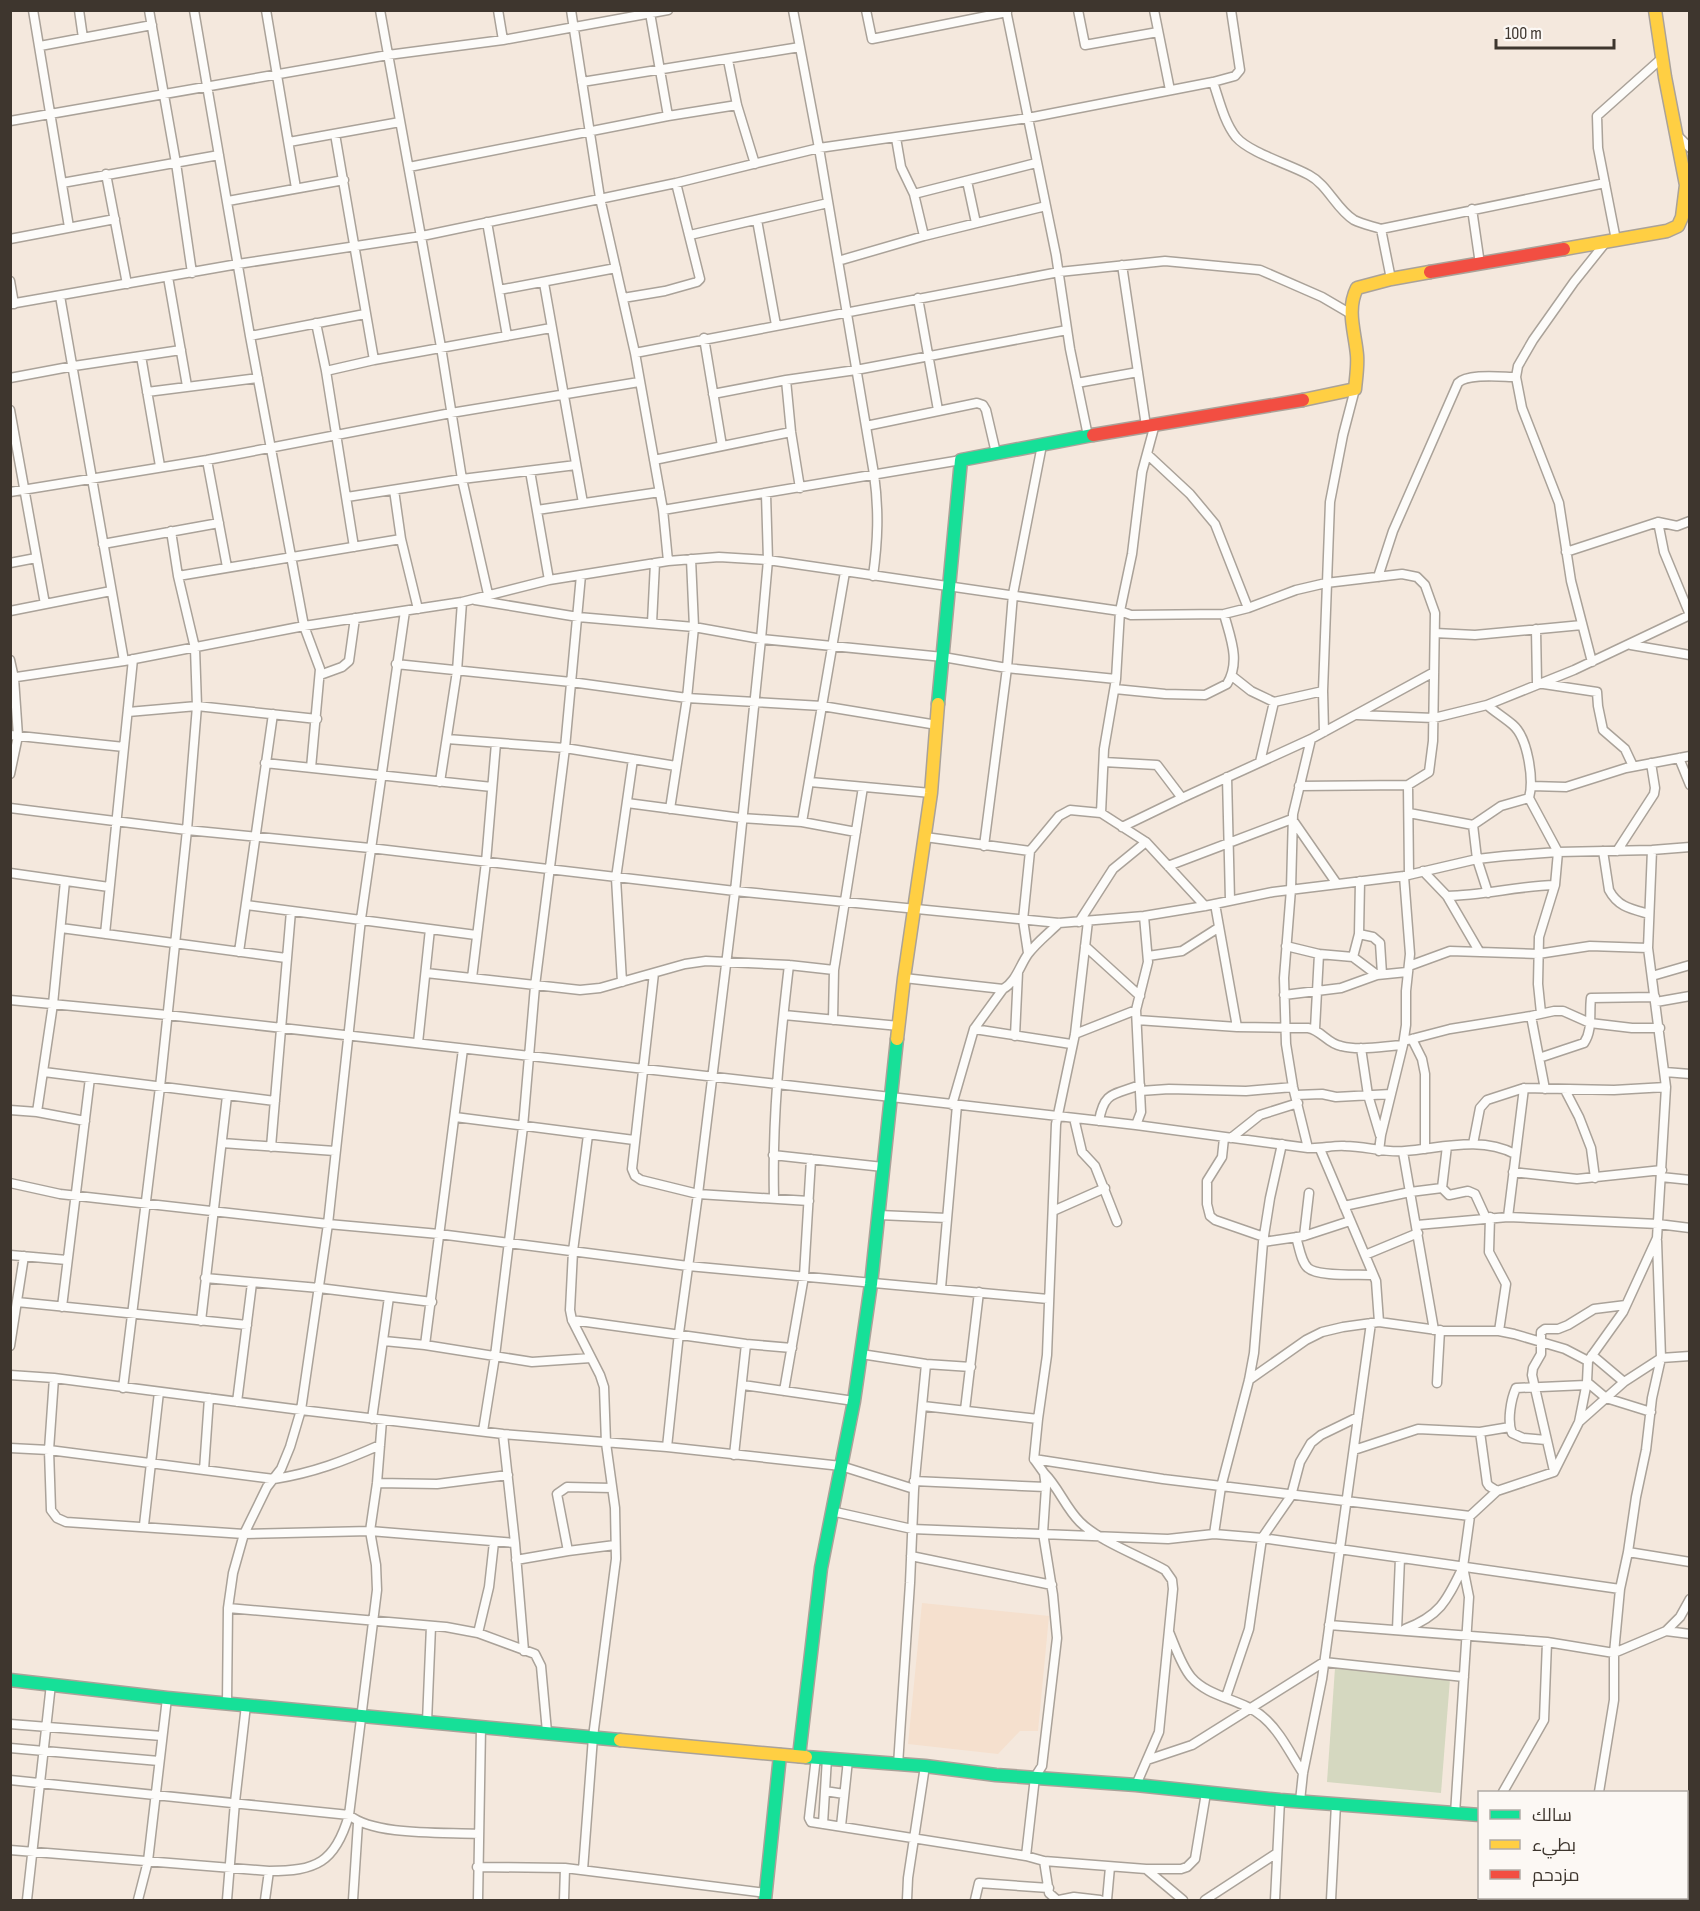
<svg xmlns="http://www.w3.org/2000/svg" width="1700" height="1911" font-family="'Sofia Sans Condensed',Cairo,sans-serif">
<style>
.built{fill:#f5e0ce}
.green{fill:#d5d8c0}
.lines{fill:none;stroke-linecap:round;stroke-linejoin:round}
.street-casing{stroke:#aaa299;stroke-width:11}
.fast-casing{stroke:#aaa299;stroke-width:15}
.slow-casing{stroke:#aaa299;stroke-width:15}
.jam-casing{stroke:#aaa299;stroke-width:15}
.street{stroke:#fdfcfa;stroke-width:8}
.fast{stroke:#16e098;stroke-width:12}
.slow{stroke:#ffcf43;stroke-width:12}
.jam{stroke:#f24e42;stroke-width:12}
</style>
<rect width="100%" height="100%" fill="#f4e8dd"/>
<!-- built -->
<path class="built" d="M 922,1603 L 1049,1616 L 1038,1731 L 1020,1731 L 998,1754 L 908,1744 Z"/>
<!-- green -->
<path class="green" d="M 1335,1668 L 1450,1679 L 1441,1793 L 1327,1782 Z"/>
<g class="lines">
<defs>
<path id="street" d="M 33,10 L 69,227
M 79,10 L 83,38
M 149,10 L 176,163 L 192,273
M 194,10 L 250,336 L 304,626 L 320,669 L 311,768
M 266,10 L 296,188
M 380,10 L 441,347 L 462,479 L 488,594
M 498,10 L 503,40
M 571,10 L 600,198 L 635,353 L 663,510 L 668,561
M 793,10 L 819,148 L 874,474 C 879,511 878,540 873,576
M 866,10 L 872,39 L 1007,12
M 1006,10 L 1056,255 L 1070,349 L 1088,436
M 1078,10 L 1085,45 L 1158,32
M 1154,10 L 1170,90
M 650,13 L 668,116
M 40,46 L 152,25
M 728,60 L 737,105 L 755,164
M 582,82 L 800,47
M 1213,82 C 1219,99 1224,122 1236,137 C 1250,153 1289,164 1309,175 C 1328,185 1336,209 1354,220 C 1362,224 1372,226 1381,229 L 1605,183
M 10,121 L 388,55 L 503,40 L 668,10
M 335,134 L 374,360
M 1678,136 L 1690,148
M 896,138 L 901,167 L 914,194 L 924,236
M 289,142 L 400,122
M 409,167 L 668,116 L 737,105
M 106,174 L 127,284
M 967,181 L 976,223
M 62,183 L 219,155
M 914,194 L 1036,163
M 228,201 L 344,180
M 1472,209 L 1480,264
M 757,220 L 776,325
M 487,222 L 507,336
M 1381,229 L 1391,279
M 690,235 L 828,203
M 10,239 L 115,219
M 1616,240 L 1598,148 L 1597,116 L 1662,58
M 838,261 L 924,236 L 1046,206
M 1122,265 L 1146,426
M 168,277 L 187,386
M 10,281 L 14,304
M 544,283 L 583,503
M 499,290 L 616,268
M 60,296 L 124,661
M 623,298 L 665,291 L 697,282 L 700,279 L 676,183
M 918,298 L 938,410
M 10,304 L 238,264 L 422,236 L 676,183 L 819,148 L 1028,118 L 1213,82 L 1235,76 L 1240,70 L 1231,10
M 316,323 L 326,371 L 354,547
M 250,336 L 365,314
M 704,338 L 722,446
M 635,353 L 1059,272 L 1165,261 L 1260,270 L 1322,297 L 1351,314
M 141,356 L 160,466
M 326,371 L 374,360 L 551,328
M 10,378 L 74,366 L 181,350
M 786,380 L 791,432 L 800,488
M 1077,383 L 1138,372
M 147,392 L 258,378
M 713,394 L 786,380 L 856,370 L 1067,330
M 10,410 L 45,604
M 866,426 L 977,403 L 983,405 L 986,410 L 996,453
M 1147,454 L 1190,494 L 1215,524 L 1248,608
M 207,460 L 227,567
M 654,460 L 791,432
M 530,471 L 549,580
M 394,490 L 401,539 L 418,609
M 10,492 L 207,460 L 451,413 L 639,382
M 347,497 L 462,479 L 576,465
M 537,510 L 660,492
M 663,510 L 961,460
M 103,544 L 219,523
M 1566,552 L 1658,522 L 1677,526 L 1690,521
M 10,563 L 36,558
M 178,576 L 401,539
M 1378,577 L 1393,531 L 1458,383 C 1468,373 1502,377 1516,377
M 475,600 L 578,617 L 694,627 L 761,639 L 943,657 L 1007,668 L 1116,679
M 10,611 L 111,591
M 652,623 L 655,563
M 1536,629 L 1537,683 L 1597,692 L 1598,706 L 1603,730 L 1625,749 L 1633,766
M 1435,633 L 1475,635 L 1582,625
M 1631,645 L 1690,655
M 10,660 L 14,678 L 18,736 L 10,774
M 1592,662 L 1571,581 L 1559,503 L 1522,408 L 1516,377 L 1518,366 L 1533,340 L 1574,282 L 1606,242
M 396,664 L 571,682 L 687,698 L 822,706 L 937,725
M 320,675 L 342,667 L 349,661 L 355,618
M 1232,676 L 1251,691 L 1274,702 L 1323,691
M 10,678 L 124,661 L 304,626 L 462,602 L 549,580 L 668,561 L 719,557 L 768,560 L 1120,611 L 1131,615 L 1224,614 L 1248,608 L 1296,590 L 1326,583 L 1402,574 L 1417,577 L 1425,585 L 1435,613 L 1433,741 L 1429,772 L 1408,785 L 1299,786
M 1115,689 L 1165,694 L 1205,695 L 1227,684 C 1241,661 1230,637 1224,614
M 1487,705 L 1574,670 L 1690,615 L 1664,552 L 1658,522
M 128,712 L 197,706 L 317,719
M 1357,715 L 1434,718 L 1487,705 C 1495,712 1505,718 1513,725 C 1528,738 1534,780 1529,798 L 1558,852 L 1555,885 L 1539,937 L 1538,984 L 1541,1013
M 1324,732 L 1323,691 L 1330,502 L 1343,435 L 1355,389
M 10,735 L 124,747
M 447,739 L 565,748 L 676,766
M 1679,758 L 1690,785
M 1104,762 L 1157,765 L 1182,798
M 1260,762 L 1274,702
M 265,763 L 492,787
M 1227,777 L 1230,900
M 440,782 L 457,671 L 462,602
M 810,782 L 931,793
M 1408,785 L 1409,875
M 1532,786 L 1566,787 L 1626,768 L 1690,756
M 627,803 L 741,818 L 802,822 L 856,832
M 10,808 L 187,830 L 370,848 L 735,891 L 1059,923 L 1144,916 L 1205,906 L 1273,892 L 1404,876 L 1477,859 L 1504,856 L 1558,852 L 1652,850 L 1690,847
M 670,809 L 687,698 L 694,627 L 691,559
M 1101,813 L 1104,749 L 1116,679 L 1120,611 L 1132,554 L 1142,472 L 1155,424
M 1409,813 L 1473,825 L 1501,806 L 1529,798
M 802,822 L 845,572
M 1473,825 L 1477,859 L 1488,893
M 1122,827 L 1182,798 L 1311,739 L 1434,672
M 925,837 L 1030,851
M 984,846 L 1007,668 L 1013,594 L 1042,445
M 1603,851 L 1609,890 C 1618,907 1631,909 1649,914
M 1617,851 L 1654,794 L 1655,788 L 1651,763
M 1168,866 L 1292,819 L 1337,884
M 1423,871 L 1447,896 L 1479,951
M 10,873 L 109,887
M 1447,896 C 1484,895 1519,886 1555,885
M 1215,904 L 1237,1027
M 246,905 L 476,935
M 1079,922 L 1113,869 L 1146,842
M 61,928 L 286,958
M 105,934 L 133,659
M 1359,934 L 1373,937 L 1380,943 L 1382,974
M 1085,946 L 1140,996
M 1286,946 L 1319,954 L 1353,957 L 1377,975
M 239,952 L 273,714
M 1028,953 L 1023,920 L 1030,851 L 1059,816 L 1070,810 L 1101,813 L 1146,842 L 1205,906
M 1148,956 L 1182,951 L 1218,928
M 1353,957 L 1359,934 L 1360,881
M 1409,966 L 1450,951 L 1538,954 L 1590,946 L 1648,948
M 426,973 L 580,990 L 600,988 L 685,964 L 706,961 L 789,965 L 834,970
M 654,973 L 632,1169 L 635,1176 L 641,1180 L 698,1194 L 809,1201
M 1652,976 L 1690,965
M 472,978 L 486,862 L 496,743
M 904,978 L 1003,989
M 622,982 L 616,878 L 633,759
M 1284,995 L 1341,988 L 1377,975 L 1407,972
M 10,1000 L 167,1015 L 777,1084 L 1136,1125 L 1308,1148 C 1321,1149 1333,1145 1345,1146 C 1365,1146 1385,1153 1405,1151 C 1442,1148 1480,1136 1515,1154
M 1656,1002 L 1690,996
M 784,1015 L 899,1026
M 1531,1016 L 1545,1089
M 833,1020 L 834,970 L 863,787
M 1137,1020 L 1237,1027 L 1308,1028 C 1321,1030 1328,1044 1341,1046 C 1360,1051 1383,1046 1403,1045
M 974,1029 L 1071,1044
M 1315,1029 L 1319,954
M 1075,1034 L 1136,1010
M 1015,1036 L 1018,972
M 1412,1039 L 1422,1059 L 1425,1074 L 1425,1149
M 1404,1041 L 1450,1029 L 1531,1016 L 1554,1011 L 1563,1011 L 1590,1023 L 1632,1028 L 1660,1028
M 418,1043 L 430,929
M 1361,1048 L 1368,1095 L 1380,1135
M 1539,1058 L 1584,1043 C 1593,1030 1589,1013 1591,998 L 1655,997
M 44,1072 L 275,1101
M 1665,1072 L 1690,1074
M 1565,1090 L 1579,1117 L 1591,1148 L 1595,1178
M 1140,1091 L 1169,1089 L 1246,1091 L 1293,1087
M 1296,1095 L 1322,1094 L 1336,1097 L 1391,1094
M 952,1105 L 974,1029 L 1003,989 C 1016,982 1020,965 1028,954 C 1036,943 1049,933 1059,923
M 10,1110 L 37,1112 L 85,1121
M 37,1112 L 53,1004 L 65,881
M 455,1117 L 634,1140
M 1074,1118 L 1082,1152 L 1095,1166 L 1117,1222
M 1099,1121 C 1104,1091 1114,1095 1140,1085
M 1136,1125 L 1141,1112 L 1136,1010 L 1148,962 L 1144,916
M 1224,1138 L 1222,1157 L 1207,1181 L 1207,1204 L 1210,1216 L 1215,1220 L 1264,1237
M 1231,1138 L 1260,1115 L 1298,1103
M 222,1143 L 335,1151
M 1473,1144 L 1480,1108 L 1487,1100 L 1524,1088 L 1614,1090 L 1666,1087
M 1447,1146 L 1442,1188 L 1449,1195 L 1468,1191 L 1475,1194 L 1486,1218
M 271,1147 L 291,911
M 1308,1148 L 1293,1087 L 1286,1044 L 1284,978 L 1291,889 L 1293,814 L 1311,739
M 1320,1149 L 1376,1281 L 1379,1322
M 1379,1151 L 1381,1135 L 1403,1045 L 1406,1025 L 1406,991 L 1410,954 L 1404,876
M 1403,1152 L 1434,1330
M 773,1155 L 883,1167
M 1513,1172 L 1577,1179 L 1662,1170
M 1661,1177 L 1690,1180
M 10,1183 L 60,1194 L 328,1224 L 439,1234 L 688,1266 L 1048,1299
M 774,1197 C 772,1119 780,1042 789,965
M 1344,1206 L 1410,1192 L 1442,1188
M 1053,1211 L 1105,1188
M 879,1215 L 947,1218
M 1490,1217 L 1489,1252 L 1506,1284 L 1499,1331
M 1508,1217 L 1524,1088
M 1417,1225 L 1508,1217 L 1658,1224 L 1690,1228
M 1304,1236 L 1309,1193
M 1296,1237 C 1299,1246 1301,1262 1308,1268 C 1318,1277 1359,1274 1373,1275
M 1263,1242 L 1304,1236 L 1350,1221
M 10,1255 L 67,1260
M 1365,1255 L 1418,1233
M 205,1278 L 319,1288 L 432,1302
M 941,1288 L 957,1105
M 17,1302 L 247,1325
M 62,1307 L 90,1078
M 572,1320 L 746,1344 L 792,1348
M 201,1321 L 227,1096
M 384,1341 L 425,1345 L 532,1362 L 591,1358
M 425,1345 L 463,1049
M 10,1346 L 24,1256
M 861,1354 L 926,1364 L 971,1367
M 1592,1355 L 1624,1382
M 10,1375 L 54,1378 L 301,1410 L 503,1434 L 667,1447 L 841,1466 L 914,1489
M 54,1378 L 49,1450 L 51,1510 L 57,1518 L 66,1522 L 244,1534 L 370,1531 L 515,1543
M 1249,1380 L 1306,1340 L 1322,1332 L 1343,1327 L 1379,1322 L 1444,1331 L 1499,1331 L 1514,1334 L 1565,1349 L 1588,1361
M 1587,1382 L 1606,1398 L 1651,1412
M 1437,1383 L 1440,1330
M 743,1385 L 854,1401
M 123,1388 L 160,1087 L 187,830 L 197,706 L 195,648 L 178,576 L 171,531
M 784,1391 L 804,1276 L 811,1159
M 237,1402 L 252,1283
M 923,1406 L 1038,1419
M 965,1410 L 979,1292
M 372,1419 L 389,1297
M 1579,1422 L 1624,1382 L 1661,1358 L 1690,1356
M 483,1431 L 495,1356 L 523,1127 L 535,986 L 565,748 L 581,575
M 1480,1432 L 1487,1483 L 1489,1486 L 1497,1491
M 503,1434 L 515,1543 L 524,1651
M 1546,1440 L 1523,1438 L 1512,1433 C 1507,1421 1511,1399 1516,1388 L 1586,1385
M 667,1447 L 679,1333 L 698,1194 L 735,891 L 761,639 L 768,560 L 766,494
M 10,1448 L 49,1450 L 274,1479 C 313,1473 344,1461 380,1445
M 1354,1450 L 1418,1429 L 1480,1432 L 1510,1427
M 734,1455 L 746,1344
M 1034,1459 L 1163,1479 L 1470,1516
M 204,1470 L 209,1398
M 1554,1471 L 1532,1375 L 1533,1368 L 1541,1354 L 1541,1332 L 1545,1329 L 1558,1329 L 1568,1325 L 1594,1309 L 1626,1305
M 1044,1473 C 1059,1488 1065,1507 1080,1522 C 1099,1541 1140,1556 1165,1570 L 1172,1580 L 1173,1589 L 1159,1732 L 1136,1785
M 914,1481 L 1046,1487
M 377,1483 L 437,1484 L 508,1475
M 831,1511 L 912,1529 L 1168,1539 L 1214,1534 L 1262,1538 L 1620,1589
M 144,1525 L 159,1392
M 1214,1534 L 1221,1487 L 1249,1380 L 1254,1353 L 1263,1242 L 1270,1198 L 1282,1144
M 568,1551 L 557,1494 L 567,1487 L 612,1488
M 1628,1552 L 1690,1562
M 911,1556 L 1052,1585
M 516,1560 L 568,1551 L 615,1545
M 228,1608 L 446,1627 L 478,1633 L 535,1654 L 541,1666 L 547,1732
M 1329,1625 L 1547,1642 L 1614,1653 L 1666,1631 L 1680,1617 L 1690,1599
M 1405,1629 C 1441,1615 1447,1600 1463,1567
M 1397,1630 L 1400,1558
M 1666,1631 L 1690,1634
M 1169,1632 C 1175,1646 1181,1665 1191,1677 C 1209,1698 1243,1699 1263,1717 C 1280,1731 1291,1755 1303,1773
M 478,1633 L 489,1587 L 494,1542
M 1226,1697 L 1249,1629 L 1262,1538 L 1291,1496 L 1300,1462 L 1311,1443 L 1321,1435 L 1358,1417
M 227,1703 L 228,1608 L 233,1573 L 244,1534 L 267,1487 L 281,1469 L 290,1447 L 301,1410 L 328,1224 L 361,919 L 405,611
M 427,1722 L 431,1626
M 10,1724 L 162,1736
M 10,1748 L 159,1761
M 816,1757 L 809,1818 L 811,1822 L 1026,1856 L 1044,1861 L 1146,1869 L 1183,1900
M 1147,1760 L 1192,1745 L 1324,1662 L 1464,1677
M 898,1765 L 910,1583 L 914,1489 L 926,1364
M 10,1780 L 349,1815 C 374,1836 444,1832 478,1834
M 825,1791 L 844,1794
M 1503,1792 L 1544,1720 L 1547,1642
M 1599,1792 L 1614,1700 L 1614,1653 L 1620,1589 L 1628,1552 L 1636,1497 L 1646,1450 L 1652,1398 L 1661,1358 L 1657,1241
M 1300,1801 L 1303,1773 L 1322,1679 L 1371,1323
M 1455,1814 L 1469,1597 L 1463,1567 L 1470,1516 L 1497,1491 L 1554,1472 L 1579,1422 L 1587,1382 L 1588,1361 L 1623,1312 L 1657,1238 L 1666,1087 L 1648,948 L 1652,850
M 823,1824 L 827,1758
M 841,1826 L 848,1760
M 10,1850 L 269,1871 C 316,1871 335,1863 349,1815 L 377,1590 L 376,1565 L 370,1531 L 377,1483 L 382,1420
M 1026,1856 L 1035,1777 L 1042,1766 L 1057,1638 L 1053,1595 L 1043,1533 L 1046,1487 L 1044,1473 L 1034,1459 L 1038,1419 L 1047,1355 L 1056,1124 L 1075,1034 L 1088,921
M 1044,1861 L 1049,1893 L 1057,1900
M 477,1867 L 565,1868 L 766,1893
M 1146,1869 L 1181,1869 L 1187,1867 L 1195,1859 L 1206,1793
M 583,1870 L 593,1737 L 616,1559 L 615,1508 L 606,1443 L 604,1387 L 600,1375 L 572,1320 L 570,1310 L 573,1251 L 588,1135
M 1686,1884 L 1690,1883
M 27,1900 L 51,1684
M 138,1900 L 148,1861 L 167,1698
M 227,1900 L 235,1802 L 246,1705
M 265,1900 L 269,1871
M 353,1900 L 358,1823
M 478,1900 L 481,1727
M 564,1900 L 565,1868
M 907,1900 L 908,1878 L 925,1766
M 975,1900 L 979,1883 L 1049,1888
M 1059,1900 L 1074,1897 L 1100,1900
M 1107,1900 L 1110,1867
M 1205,1900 L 1277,1853
M 1275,1900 L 1280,1800
M 1331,1900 L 1336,1804
M 1591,1900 L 1591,1898
M 1626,1900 L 1627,1898"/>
<path id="fast" d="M 938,704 L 961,460 L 1093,435
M 10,1680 L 167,1698 L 620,1740
M 799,1756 L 821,1568 L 854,1401 L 871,1284 L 897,1039
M 806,1757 L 925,1766 L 996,1775 L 1136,1785 L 1280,1800 L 1480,1815
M 1686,1807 L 1690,1807
M 765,1900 L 780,1755"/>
<path id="slow" d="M 1564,249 L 1667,231 L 1678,226 L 1682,217 L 1686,185 L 1665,77 L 1655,10
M 1303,400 L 1355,389 C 1356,378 1358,366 1357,355 C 1355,332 1346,310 1357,288 L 1391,279 L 1430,272
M 897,1039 L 904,978 L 931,793 L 938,704
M 620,1740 L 806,1757"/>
<path id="jam" d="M 1430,272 L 1564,249
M 1093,435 L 1303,400"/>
</defs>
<!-- street casing -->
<use href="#street" class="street-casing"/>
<!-- fast casing -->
<use href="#fast" class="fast-casing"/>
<!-- slow casing -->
<use href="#slow" class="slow-casing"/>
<!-- jam casing -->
<use href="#jam" class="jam-casing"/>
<!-- street -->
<use href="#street" class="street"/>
<!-- fast -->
<use href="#fast" class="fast"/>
<!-- slow -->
<use href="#slow" class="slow"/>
<!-- jam -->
<use href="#jam" class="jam"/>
</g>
<!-- border -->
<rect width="1700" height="1911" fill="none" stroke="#3e362e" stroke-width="24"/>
<!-- legend -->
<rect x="1478" y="1791" width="210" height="108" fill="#fcf8f4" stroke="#b0aaa5" stroke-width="1.5"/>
<rect x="1490" y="1810" width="30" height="9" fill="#16e098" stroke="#b0aaa5" stroke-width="1.5"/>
<text x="1532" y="1821" font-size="18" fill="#3e362e">سالك</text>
<rect x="1490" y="1840" width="30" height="9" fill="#ffcf43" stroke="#b0aaa5" stroke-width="1.5"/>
<text x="1532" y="1851" font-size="18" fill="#3e362e">بطيء</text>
<rect x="1490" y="1870" width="30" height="9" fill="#f24e42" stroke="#b0aaa5" stroke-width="1.5"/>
<text x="1532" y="1881" font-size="18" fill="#3e362e">مزدحم</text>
<!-- scale -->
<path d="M1496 39v9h118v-9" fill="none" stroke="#3e362e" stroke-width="3"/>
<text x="1505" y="39" font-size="18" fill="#3e362e" stroke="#fcf8f4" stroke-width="4.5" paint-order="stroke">100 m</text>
</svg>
